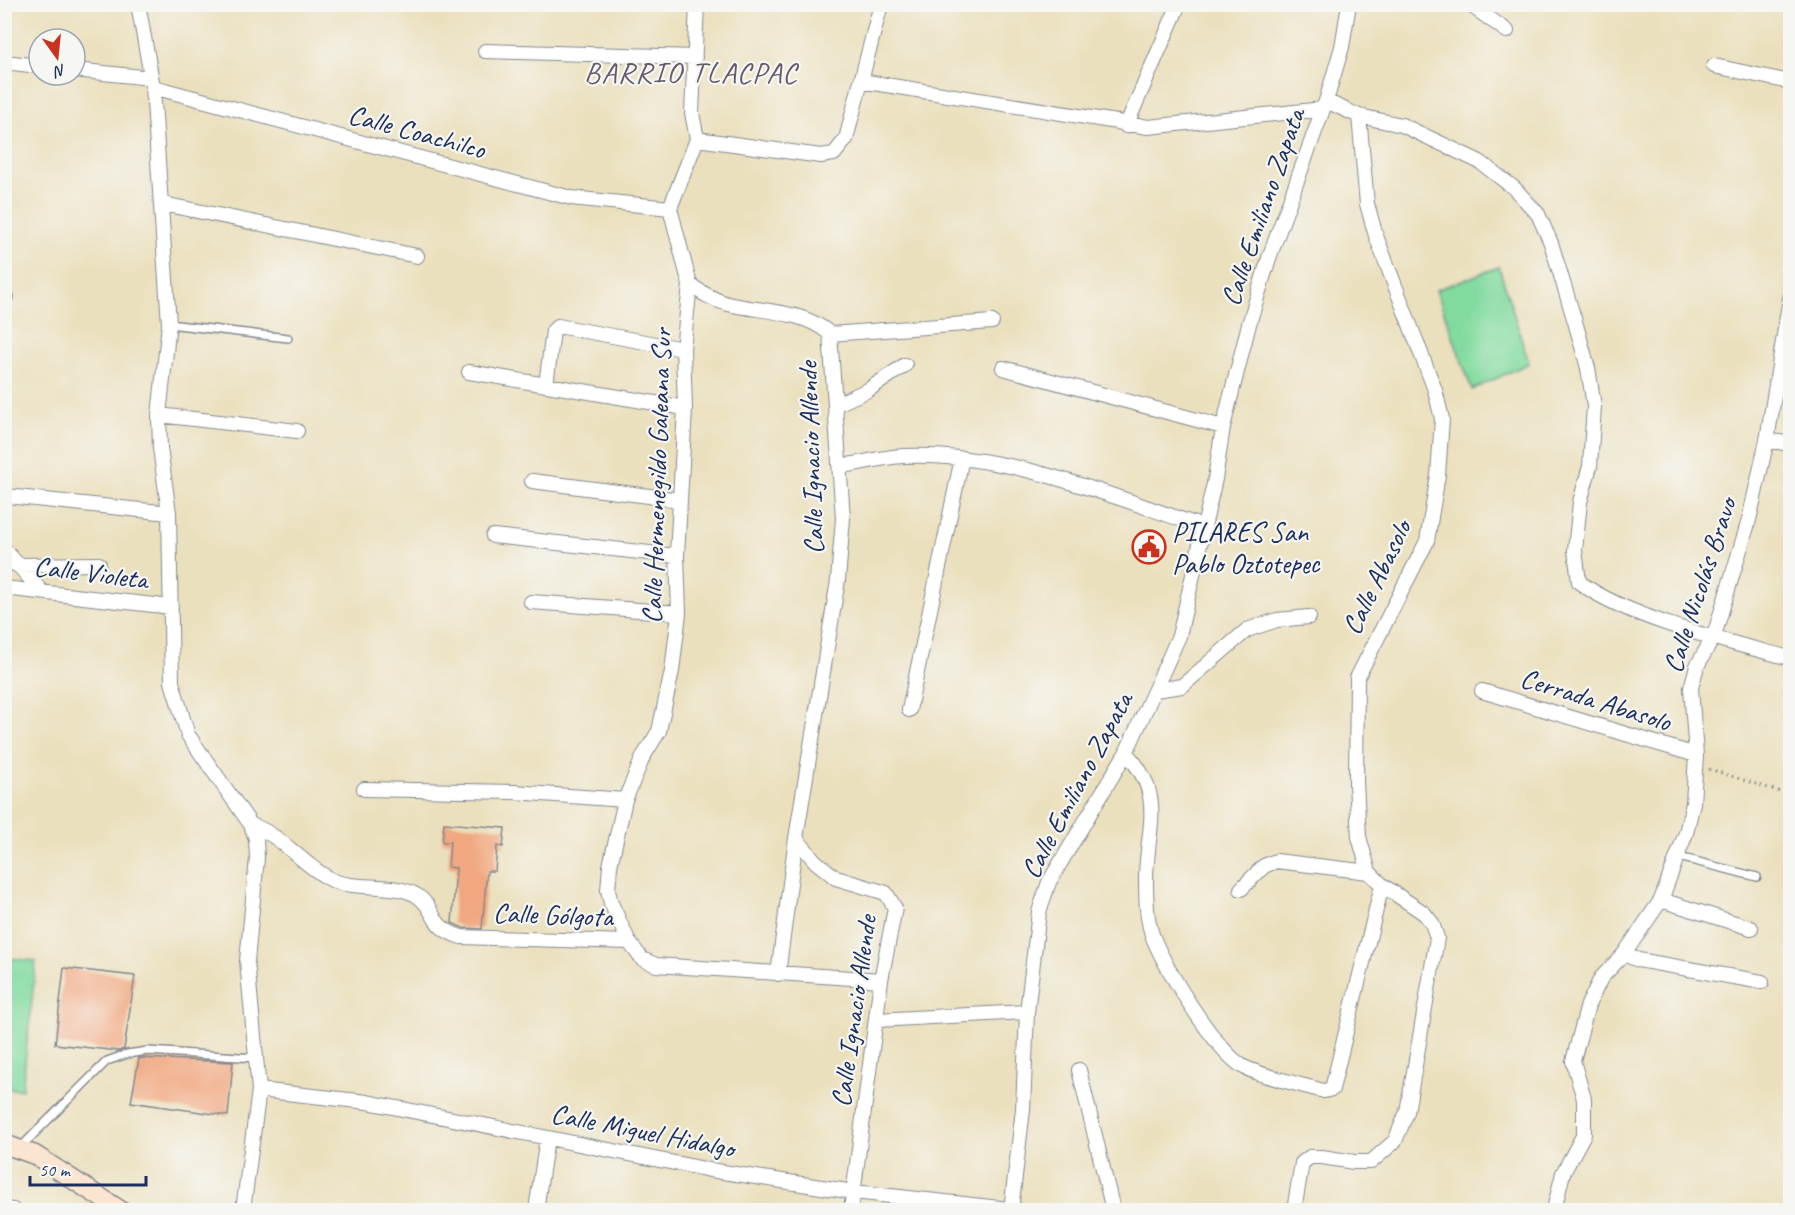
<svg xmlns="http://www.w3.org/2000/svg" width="1795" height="1215" font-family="Caveat,sans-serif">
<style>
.green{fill:#81da9e;stroke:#4e847e;stroke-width:1.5}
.building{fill:#f1a77f}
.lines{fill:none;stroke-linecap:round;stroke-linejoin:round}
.service-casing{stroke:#83888e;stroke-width:10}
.minor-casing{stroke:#83888e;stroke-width:16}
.secondary-casing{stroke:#83888e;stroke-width:21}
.path{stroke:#83888e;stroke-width:3;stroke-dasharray:1.5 4.5;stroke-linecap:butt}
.service{stroke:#fff;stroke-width:7}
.minor{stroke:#fff;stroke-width:14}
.secondary{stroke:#fce5d0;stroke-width:18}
.labels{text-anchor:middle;stroke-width:4.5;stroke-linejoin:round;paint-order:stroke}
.street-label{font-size:28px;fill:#1b2f5e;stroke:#f6f6f2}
.poi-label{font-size:28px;fill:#1b2f5e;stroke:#f6f6f2;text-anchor:start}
.neighbourhood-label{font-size:30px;letter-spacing:1.5px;fill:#66596a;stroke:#f6f6f2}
</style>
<rect width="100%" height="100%" fill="#f6f6f2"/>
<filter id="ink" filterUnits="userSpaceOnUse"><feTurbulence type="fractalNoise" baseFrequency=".0167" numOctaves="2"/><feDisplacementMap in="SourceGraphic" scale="12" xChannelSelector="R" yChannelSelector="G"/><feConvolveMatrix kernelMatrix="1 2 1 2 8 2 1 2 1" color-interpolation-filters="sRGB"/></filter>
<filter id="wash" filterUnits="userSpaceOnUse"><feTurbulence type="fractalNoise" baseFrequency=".008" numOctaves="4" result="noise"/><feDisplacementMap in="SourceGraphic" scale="24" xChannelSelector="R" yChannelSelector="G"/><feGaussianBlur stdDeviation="1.35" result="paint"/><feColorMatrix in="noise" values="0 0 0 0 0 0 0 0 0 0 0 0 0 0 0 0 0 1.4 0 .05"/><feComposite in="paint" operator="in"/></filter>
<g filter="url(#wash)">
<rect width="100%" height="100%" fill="#ebe0bd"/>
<!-- green -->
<path class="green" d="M 1499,267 L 1529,363 L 1472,390 L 1436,290 Z
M 5,958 L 36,961 L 22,1090 L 5,1088 Z"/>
<g id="blocks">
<!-- building -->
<path class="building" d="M 444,823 L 505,828 L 503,847 L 497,846 L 495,871 L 487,871 L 482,929 L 463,928 L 452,923 L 456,868 L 448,867 L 450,842 L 442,842 Z
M 64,968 L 135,976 L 124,1049 L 119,1051 L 55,1044 Z
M 139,1058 L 233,1062 L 228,1116 L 131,1102 Z"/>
</g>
</g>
<g filter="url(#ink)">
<use href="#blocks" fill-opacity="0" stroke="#83888e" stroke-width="1.5"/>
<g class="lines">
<defs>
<path id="service" d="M 169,324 L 288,338
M 1679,857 L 1757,877
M 20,1148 L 107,1061 L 127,1054 L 148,1051 L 255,1058"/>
<path id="minor" d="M 138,4 L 153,87 L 169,324 L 159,415 L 160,448 L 169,513 L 172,682 L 188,735 L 251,825 L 256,839 L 257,858 L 247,961 L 259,1090 L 243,1210
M 1469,4 L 1507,31
M 485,51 L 695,57
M 4,62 L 39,66
M 1714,66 L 1790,82
M 75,70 L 151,78
M 861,81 L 1148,127 L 1323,109
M 153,87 L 571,198 L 670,208
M 1326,101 L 1359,116 L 1402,125 L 1480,162 L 1514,188 L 1538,214 L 1551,243 L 1576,325 L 1588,368 L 1594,406 L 1590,466 L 1580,502 L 1575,550 L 1579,582 C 1628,619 1729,642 1790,658
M 1126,126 L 1179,4
M 697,139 L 821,156 L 834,154 L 846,139 L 881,4
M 163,204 L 417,256
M 690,285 C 702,293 713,300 728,304 C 762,312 804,310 830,334 L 843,518 L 838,580 L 796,838 L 778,974
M 4,297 L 6,297
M 830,334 L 992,322
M 1003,368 L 1223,427
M 469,372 L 685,408
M 546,385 L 553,331 L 558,326 L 683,349
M 837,404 L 868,390 L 905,365
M 159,415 L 297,431
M 1767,440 L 1790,444
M 841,466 C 862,463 883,457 904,456 C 1009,452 1107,495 1204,527
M 532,481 L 680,500
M 7,496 L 169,513
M 493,536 L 677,556
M 4,549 L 42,592
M 16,565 L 99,564
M 4,588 L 171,607
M 531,602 L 679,613
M 1155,690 L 1182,686 L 1247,630 L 1277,620 L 1309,617
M 1482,691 L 1696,755
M 909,710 L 962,458
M 1126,753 C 1166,795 1147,827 1146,877 C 1146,897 1146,921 1154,940 C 1168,972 1213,1047 1242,1066 C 1259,1076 1303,1085 1324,1091 L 1332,1089 L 1382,885
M 364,789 L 514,792 L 625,800
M 251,825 C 282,835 301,864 330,879 C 352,891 393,882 416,895 C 438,909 427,926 461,937 L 629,942 L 642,959 L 656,965 L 881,980
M 796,838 L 815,861 L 836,878 L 886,893 L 895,908 L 881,980 L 851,1210
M 1241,889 L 1264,866 L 1276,861 L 1369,872
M 1661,900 L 1751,928
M 629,942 L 611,903 L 608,890 L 610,866 L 625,800 L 643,757 L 659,731 L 672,671 L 679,613 L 677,556 L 685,408 L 683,349 L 690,285 L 670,208 L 697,139 L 692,113 L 697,4
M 1624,954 L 1638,960 L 1762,982
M 876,1020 L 1027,1012
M 1079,1070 L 1113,1210
M 259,1090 L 367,1102 L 710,1170 L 854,1192 L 1018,1210
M 4,1209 L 13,1210
M 536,1210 L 547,1138
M 1011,1210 L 1023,1109 L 1027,1012 L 1039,912 L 1049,882 L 1126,753 L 1179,636 L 1215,479 L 1223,427 L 1249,324 L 1269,258 L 1326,101 L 1342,47 L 1349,4
M 1294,1210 L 1302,1163 L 1310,1157 L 1322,1157 L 1354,1162 L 1371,1162 L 1395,1141 L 1407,1112 L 1437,938 L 1432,923 L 1424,913 L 1382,885 L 1369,872 L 1359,837 L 1356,783 L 1357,678 L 1427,541 L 1438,475 L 1442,419 L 1435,390 L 1376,236 L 1367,204 L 1359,116
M 1554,1210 L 1563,1173 L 1584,1134 L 1584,1099 L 1573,1061 L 1588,1005 L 1601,978 L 1624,954 L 1661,900 L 1686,833 L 1693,803 L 1696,755 L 1691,688 L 1697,666 L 1714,636 L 1749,520 L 1767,440 L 1790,298"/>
<path id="secondary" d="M 4,1144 L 35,1155 L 120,1210"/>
</defs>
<!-- service casing -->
<use href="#service" class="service-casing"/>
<!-- minor casing -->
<use href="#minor" class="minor-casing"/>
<!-- secondary casing -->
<use href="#secondary" class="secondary-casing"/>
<!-- path -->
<path class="path" d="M 1709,769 L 1790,795"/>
<!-- service -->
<use href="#service" class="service"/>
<!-- minor -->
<use href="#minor" class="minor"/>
<!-- secondary -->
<use href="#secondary" class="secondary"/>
</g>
</g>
<!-- icons -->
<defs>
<symbol id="civic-ring" viewBox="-11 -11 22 22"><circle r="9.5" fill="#f6f6f2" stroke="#c8321e" stroke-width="1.5"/><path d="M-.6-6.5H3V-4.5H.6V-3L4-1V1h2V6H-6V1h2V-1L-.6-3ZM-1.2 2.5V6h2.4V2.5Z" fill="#c8321e"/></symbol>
</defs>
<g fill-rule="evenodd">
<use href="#civic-ring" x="1130" y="528" width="38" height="38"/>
</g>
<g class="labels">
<!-- street labels -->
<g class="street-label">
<text transform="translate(417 131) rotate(15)" y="10">Calle Coachilco</text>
<text transform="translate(1262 207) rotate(-71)" y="10">Calle Emiliano Zapata</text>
<text transform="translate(810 458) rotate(-92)" y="10">Calle Ignacio Allende</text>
<text transform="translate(656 476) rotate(-88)" y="10">Calle Hermenegildo Galeana Sur</text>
<text transform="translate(91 572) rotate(7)" y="10">Calle Violeta</text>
<text transform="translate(1376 577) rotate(-64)" y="10">Calle Abasolo</text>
<text transform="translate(1699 585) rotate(-72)" y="10">Calle Nicolás Bravo</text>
<text transform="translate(1596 699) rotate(17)" y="10">Cerrada Abasolo</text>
<text transform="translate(1076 785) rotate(-62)" y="10">Calle Emiliano Zapata</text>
<text transform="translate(553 914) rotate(2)" y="10">Calle Gólgota</text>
<text transform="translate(853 1011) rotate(-82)" y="10">Calle Ignacio Allende</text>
<text transform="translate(643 1130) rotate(11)" y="10">Calle Miguel Hidalgo</text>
</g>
<!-- poi labels -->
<g class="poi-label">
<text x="1172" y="541">PILARES San<tspan x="1172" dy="32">Pablo Oztotepec</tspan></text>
</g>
<!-- neighbourhood labels -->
<g class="neighbourhood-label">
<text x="691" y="82">BARRIO TLACPAC</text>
</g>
</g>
<!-- margin -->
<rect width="1795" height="1215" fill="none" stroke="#f6f6f2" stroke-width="24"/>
<!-- north arrow -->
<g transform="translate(57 57) rotate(165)"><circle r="28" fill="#f6f6f2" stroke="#9ea6b7" stroke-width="1.5"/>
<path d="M0-4.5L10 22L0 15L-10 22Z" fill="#c8321e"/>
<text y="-9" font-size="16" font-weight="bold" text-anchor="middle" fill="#1b2f5e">N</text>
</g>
<!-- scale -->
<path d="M30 1176v9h116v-9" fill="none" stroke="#1b2f5e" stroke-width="3"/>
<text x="39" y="1176" font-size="18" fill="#1b2f5e" stroke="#f6f6f2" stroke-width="4.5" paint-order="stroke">50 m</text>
</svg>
